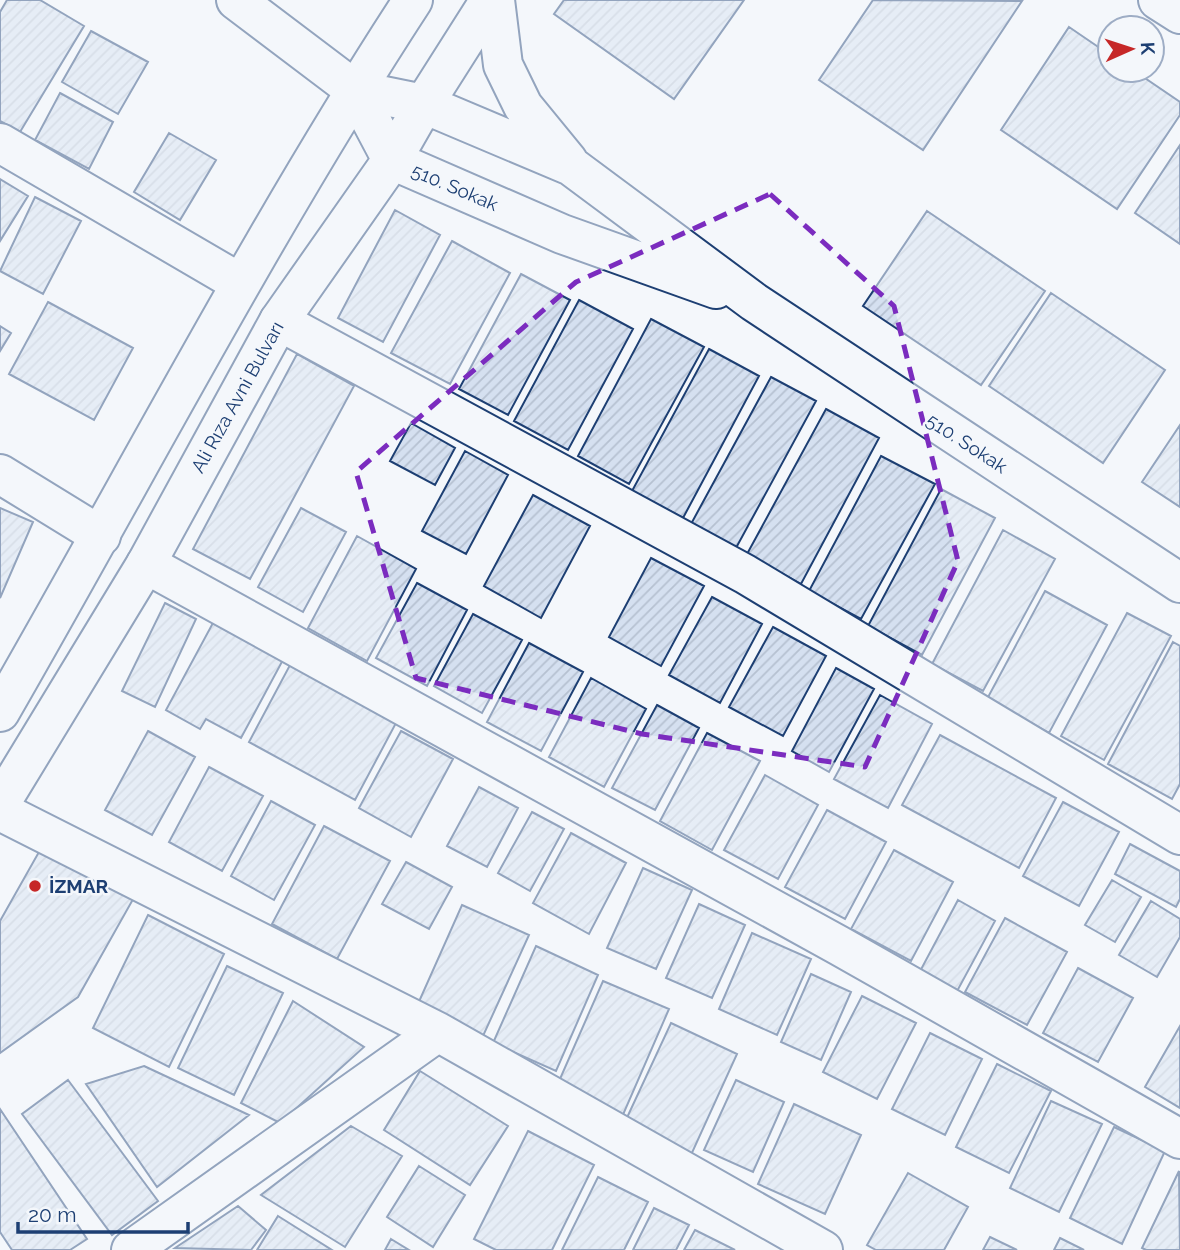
<svg xmlns="http://www.w3.org/2000/svg" width="1180" height="1250" font-family="Raleway,sans-serif">
<style>
.building{fill:url(#building-hatch);stroke:#1d3f73;stroke-width:2}
.lines{fill:none;stroke-linecap:round;stroke-linejoin:round}
.minor-casing{stroke:#1d3f73;stroke-width:42}
.major-casing{stroke:#1d3f73;stroke-width:42}
.minor{stroke:#f4f7fb;stroke-width:38}
.major{stroke:#f4f7fb;stroke-width:38}
.marked{fill:none;stroke:#7b2cbf;stroke-width:5;stroke-dasharray:14 9;stroke-linejoin:round}
.poi-dot{fill:#c62828;stroke:#f4f7fb;stroke-width:2.5}
.labels{text-anchor:middle;stroke-width:5;stroke-linejoin:round;paint-order:stroke}
.street-label{font-size:19px;fill:#1d3f73;stroke:#f4f7fb}
.poi-label{font-size:19px;font-weight:bold;fill:#1d3f73;stroke:#f4f7fb;text-anchor:start}
</style>
<defs>
<pattern id="building-hatch" width="6" height="6" patternUnits="userSpaceOnUse" patternTransform="scale(1.75)"><rect width="6" height="6" fill="#d5e0f0"/><path d="M-1 1l2-2M0 6l6-6M5 7l2-2" fill="none" stroke="#b6c1d1"/></pattern>
</defs>
<rect width="100%" height="100%" fill="#f4f7fb"/>
<!-- building -->
<path class="building" d="M 7,0 L 40,0 L 84,26 L 20,132 L 0,121 L 0,12 Z
M 564,0 L 744,0 L 674,99 L 554,14 Z
M 873,0 L 1022,1 L 923,150 L 819,80 Z
M 1069,27 L 1110,55 L 1110,70 L 1133,70 L 1180,102 L 1180,115 L 1117,209 L 1001,130 Z
M 91,31 L 148,62 L 118,114 L 62,82 Z
M 60,93 L 113,122 L 89,169 L 35,140 Z
M 169,133 L 216,160 L 180,220 L 134,192 Z
M 1180,145 L 1180,244 L 1135,213 Z
M 0,179 L 28,196 L 0,241 Z
M 35,197 L 81,221 L 43,294 L 0,271 Z
M 395,210 L 440,235 L 383,342 L 338,318 Z
M 927,211 L 1045,291 L 981,385 L 863,306 Z
M 452,241 L 510,273 L 450,384 L 391,353 Z
M 521,274 L 570,300 L 508,415 L 459,389 Z
M 1051,293 L 1165,370 L 1103,463 L 989,386 Z
M 579,300 L 633,329 L 568,450 L 514,421 Z
M 48,302 L 133,348 L 94,420 L 9,374 Z
M 651,319 L 704,347 L 629,484 L 578,456 Z
M 0,326 L 11,333 L 0,351 Z
M 709,349 L 759,376 L 683,518 L 632,491 Z
M 297,354 L 354,386 L 250,579 L 193,549 Z
M 771,377 L 816,401 L 736,548 L 691,524 Z
M 826,409 L 879,438 L 801,584 L 747,554 Z
M 411,423 L 455,448 L 435,485 L 390,461 Z
M 1180,425 L 1180,507 L 1142,482 Z
M 465,451 L 508,475 L 466,554 L 422,531 Z
M 881,456 L 935,484 L 861,619 L 809,591 Z
M 941,489 L 995,518 L 922,655 L 868,626 Z
M 533,495 L 590,526 L 541,618 L 484,586 Z
M 0,508 L 33,522 L 0,598 Z
M 301,508 L 346,532 L 303,612 L 258,587 Z
M 1003,530 L 1055,559 L 983,691 L 932,664 Z
M 357,536 L 416,569 L 367,661 L 308,628 Z
M 651,558 L 704,586 L 661,666 L 609,637 Z
M 417,583 L 467,610 L 427,686 L 376,658 Z
M 1045,591 L 1107,625 L 1049,733 L 987,699 Z
M 712,597 L 762,624 L 720,703 L 669,675 Z
M 165,603 L 196,619 L 155,707 L 122,691 Z
M 1127,613 L 1171,636 L 1104,760 L 1061,736 Z
M 473,614 L 522,640 L 482,713 L 434,686 Z
M 214,621 L 284,658 L 241,738 L 206,719 L 200,729 L 166,710 Z
M 773,627 L 826,656 L 783,736 L 729,707 Z
M 1173,642 L 1180,646 L 1180,784 L 1172,799 L 1108,764 Z
M 529,643 L 583,672 L 541,751 L 487,722 Z
M 290,665 L 396,723 L 355,800 L 249,742 Z
M 836,668 L 874,689 L 829,772 L 792,751 Z
M 591,678 L 646,709 L 604,787 L 549,757 Z
M 880,695 L 932,724 L 888,808 L 834,779 Z
M 657,705 L 699,728 L 655,810 L 612,788 Z
M 148,731 L 195,757 L 152,835 L 105,810 Z
M 401,731 L 453,759 L 411,837 L 359,808 Z
M 707,733 L 760,761 L 712,850 L 660,821 Z
M 940,735 L 1056,798 L 1019,868 L 902,805 Z
M 209,767 L 263,796 L 222,871 L 169,842 Z
M 765,775 L 818,805 L 778,879 L 724,850 Z
M 479,787 L 518,808 L 487,867 L 447,846 Z
M 271,801 L 315,825 L 274,900 L 231,876 Z
M 1063,802 L 1119,832 L 1079,906 L 1023,876 Z
M 827,810 L 886,842 L 845,919 L 785,887 Z
M 532,812 L 564,829 L 530,891 L 498,873 Z
M 324,826 L 390,861 L 337,959 L 272,924 Z
M 571,833 L 626,863 L 589,934 L 533,903 Z
M 44,843 L 136,894 L 78,997 L 0,1053 L 0,921 Z
M 1130,844 L 1180,871 L 1180,899 L 1176,907 L 1115,874 Z
M 894,850 L 953,882 L 911,961 L 851,929 Z
M 406,862 L 452,887 L 429,929 L 382,904 Z
M 643,868 L 692,890 L 656,969 L 607,948 Z
M 1112,880 L 1141,897 L 1115,942 L 1085,925 Z
M 958,900 L 995,921 L 955,995 L 918,975 Z
M 1151,901 L 1180,919 L 1180,937 L 1157,977 L 1119,955 Z
M 699,904 L 745,925 L 712,998 L 666,978 Z
M 462,905 L 529,935 L 483,1036 L 417,1006 Z
M 148,915 L 224,954 L 169,1067 L 93,1028 Z
M 1005,918 L 1067,952 L 1027,1025 L 965,992 Z
M 752,933 L 811,959 L 777,1035 L 719,1009 Z
M 536,946 L 598,975 L 556,1071 L 493,1043 Z
M 227,966 L 283,993 L 234,1095 L 178,1068 Z
M 1078,968 L 1133,998 L 1098,1062 L 1043,1033 Z
M 811,974 L 851,992 L 821,1060 L 781,1042 Z
M 603,981 L 669,1009 L 622,1117 L 556,1088 Z
M 862,996 L 916,1023 L 877,1099 L 823,1072 Z
M 293,1001 L 364,1047 L 280,1123 L 241,1103 Z
M 671,1023 L 737,1054 L 691,1155 L 624,1124 Z
M 1180,1026 L 1180,1108 L 1145,1087 Z
M 930,1033 L 982,1059 L 945,1135 L 892,1109 Z
M 997,1064 L 1051,1091 L 1009,1173 L 956,1147 Z
M 144,1066 L 249,1115 L 157,1187 L 86,1084 Z
M 420,1071 L 508,1126 L 470,1185 L 384,1130 Z
M 68,1080 L 158,1201 L 112,1235 L 22,1114 Z
M 736,1080 L 784,1102 L 753,1172 L 704,1150 Z
M 1051,1101 L 1102,1124 L 1059,1212 L 1010,1188 Z
M 794,1104 L 861,1135 L 825,1214 L 758,1184 Z
M 0,1109 L 87,1239 L 70,1250 L 12,1250 L 0,1232 Z
M 351,1126 L 402,1156 L 345,1247 L 261,1195 Z
M 1114,1127 L 1165,1151 L 1122,1244 L 1070,1218 Z
M 528,1131 L 594,1165 L 552,1250 L 496,1250 L 474,1239 Z
M 419,1166 L 465,1195 L 433,1247 L 387,1217 Z
M 1179,1171 L 1180,1250 L 1146,1250 L 1142,1248 Z
M 908,1173 L 968,1207 L 944,1250 L 876,1250 L 867,1245 Z
M 598,1177 L 648,1202 L 624,1250 L 562,1250 Z
M 238,1206 L 266,1230 L 251,1250 L 175,1248 Z
M 654,1208 L 689,1225 L 676,1250 L 633,1250 Z
M 278,1216 L 332,1250 L 257,1250 Z
M 695,1230 L 735,1250 L 684,1250 Z
M 990,1237 L 1017,1250 L 983,1250 Z
M 1060,1238 L 1084,1250 L 1054,1250 Z
M 391,1239 L 409,1250 L 385,1250 Z"/>
<g class="lines">
<defs>
<path id="minor" d="M 236,0 L 355,90
M 1158,0 L 1180,14
M 0,143 L 240,283
M 279,321 L 745,574 L 1180,835
M 0,474 L 101,536
M 146,564 L 838,945 L 1180,1139
M 0,811 L 438,1032 L 823,1250
M 131,1250 L 438,1032"/>
<path id="major" d="M 495,0 L 503,65 L 523,106 L 568,161
M 355,90 L 424,104 L 571,166 L 754,302 L 1180,583
M 355,90 L 392,160 L 562,234 L 716,289
M 0,712 C 137,474 263,230 413,0
M 0,804 L 146,564 L 279,321 L 392,160 L 424,104 L 490,0"/>
</defs>
<!-- minor casing -->
<use href="#minor" class="minor-casing"/>
<!-- major casing -->
<use href="#major" class="major-casing"/>
<!-- minor -->
<use href="#minor" class="minor"/>
<!-- major -->
<use href="#major" class="major"/>
</g>
<!-- marked area -->
<path d="M0 0H1180V1250H0ZM 770,194 L 894,306 L 958,561 L 865,767 L 642,734 L 416,678 L 356,472 L 576,282 Z" fill="#f4f7fb" fill-opacity=".55" fill-rule="evenodd"/>
<path class="marked" d="M 770,194 L 894,306 L 958,561 L 865,767 L 642,734 L 416,678 L 356,472 L 576,282 Z"/>
<!-- markers -->
<circle class="poi-dot" cx="35" cy="886" r="7"/>
<g class="labels">
<!-- street labels -->
<g class="street-label">
<text transform="translate(455 187) rotate(23)" y="7">510. Sokak</text>
<text transform="translate(237 397) rotate(-61)" y="7">Ali Rıza Avni Bulvarı</text>
<text transform="translate(967 443) rotate(33)" y="7">510. Sokak</text>
</g>
<!-- poi labels -->
<g class="poi-label">
<text x="49" y="893">İZMAR</text>
</g>
</g>
<!-- north arrow -->
<g transform="translate(1131 49) rotate(87)"><circle r="33" fill="#f4f7fb" stroke="#9eadc5" stroke-width="2"/>
<path d="M0-5L12 26L0 18L-12 26Z" fill="#c62828"/>
<text y="-10" font-size="19" font-weight="bold" text-anchor="middle" fill="#1d3f73">K</text>
</g>
<!-- scale -->
<path d="M18 1222v10h170v-10" fill="none" stroke="#1d3f73" stroke-width="3.5"/>
<text x="28" y="1222" font-size="21" fill="#1d3f73" stroke="#f4f7fb" stroke-width="5" paint-order="stroke">20 m</text>
</svg>
